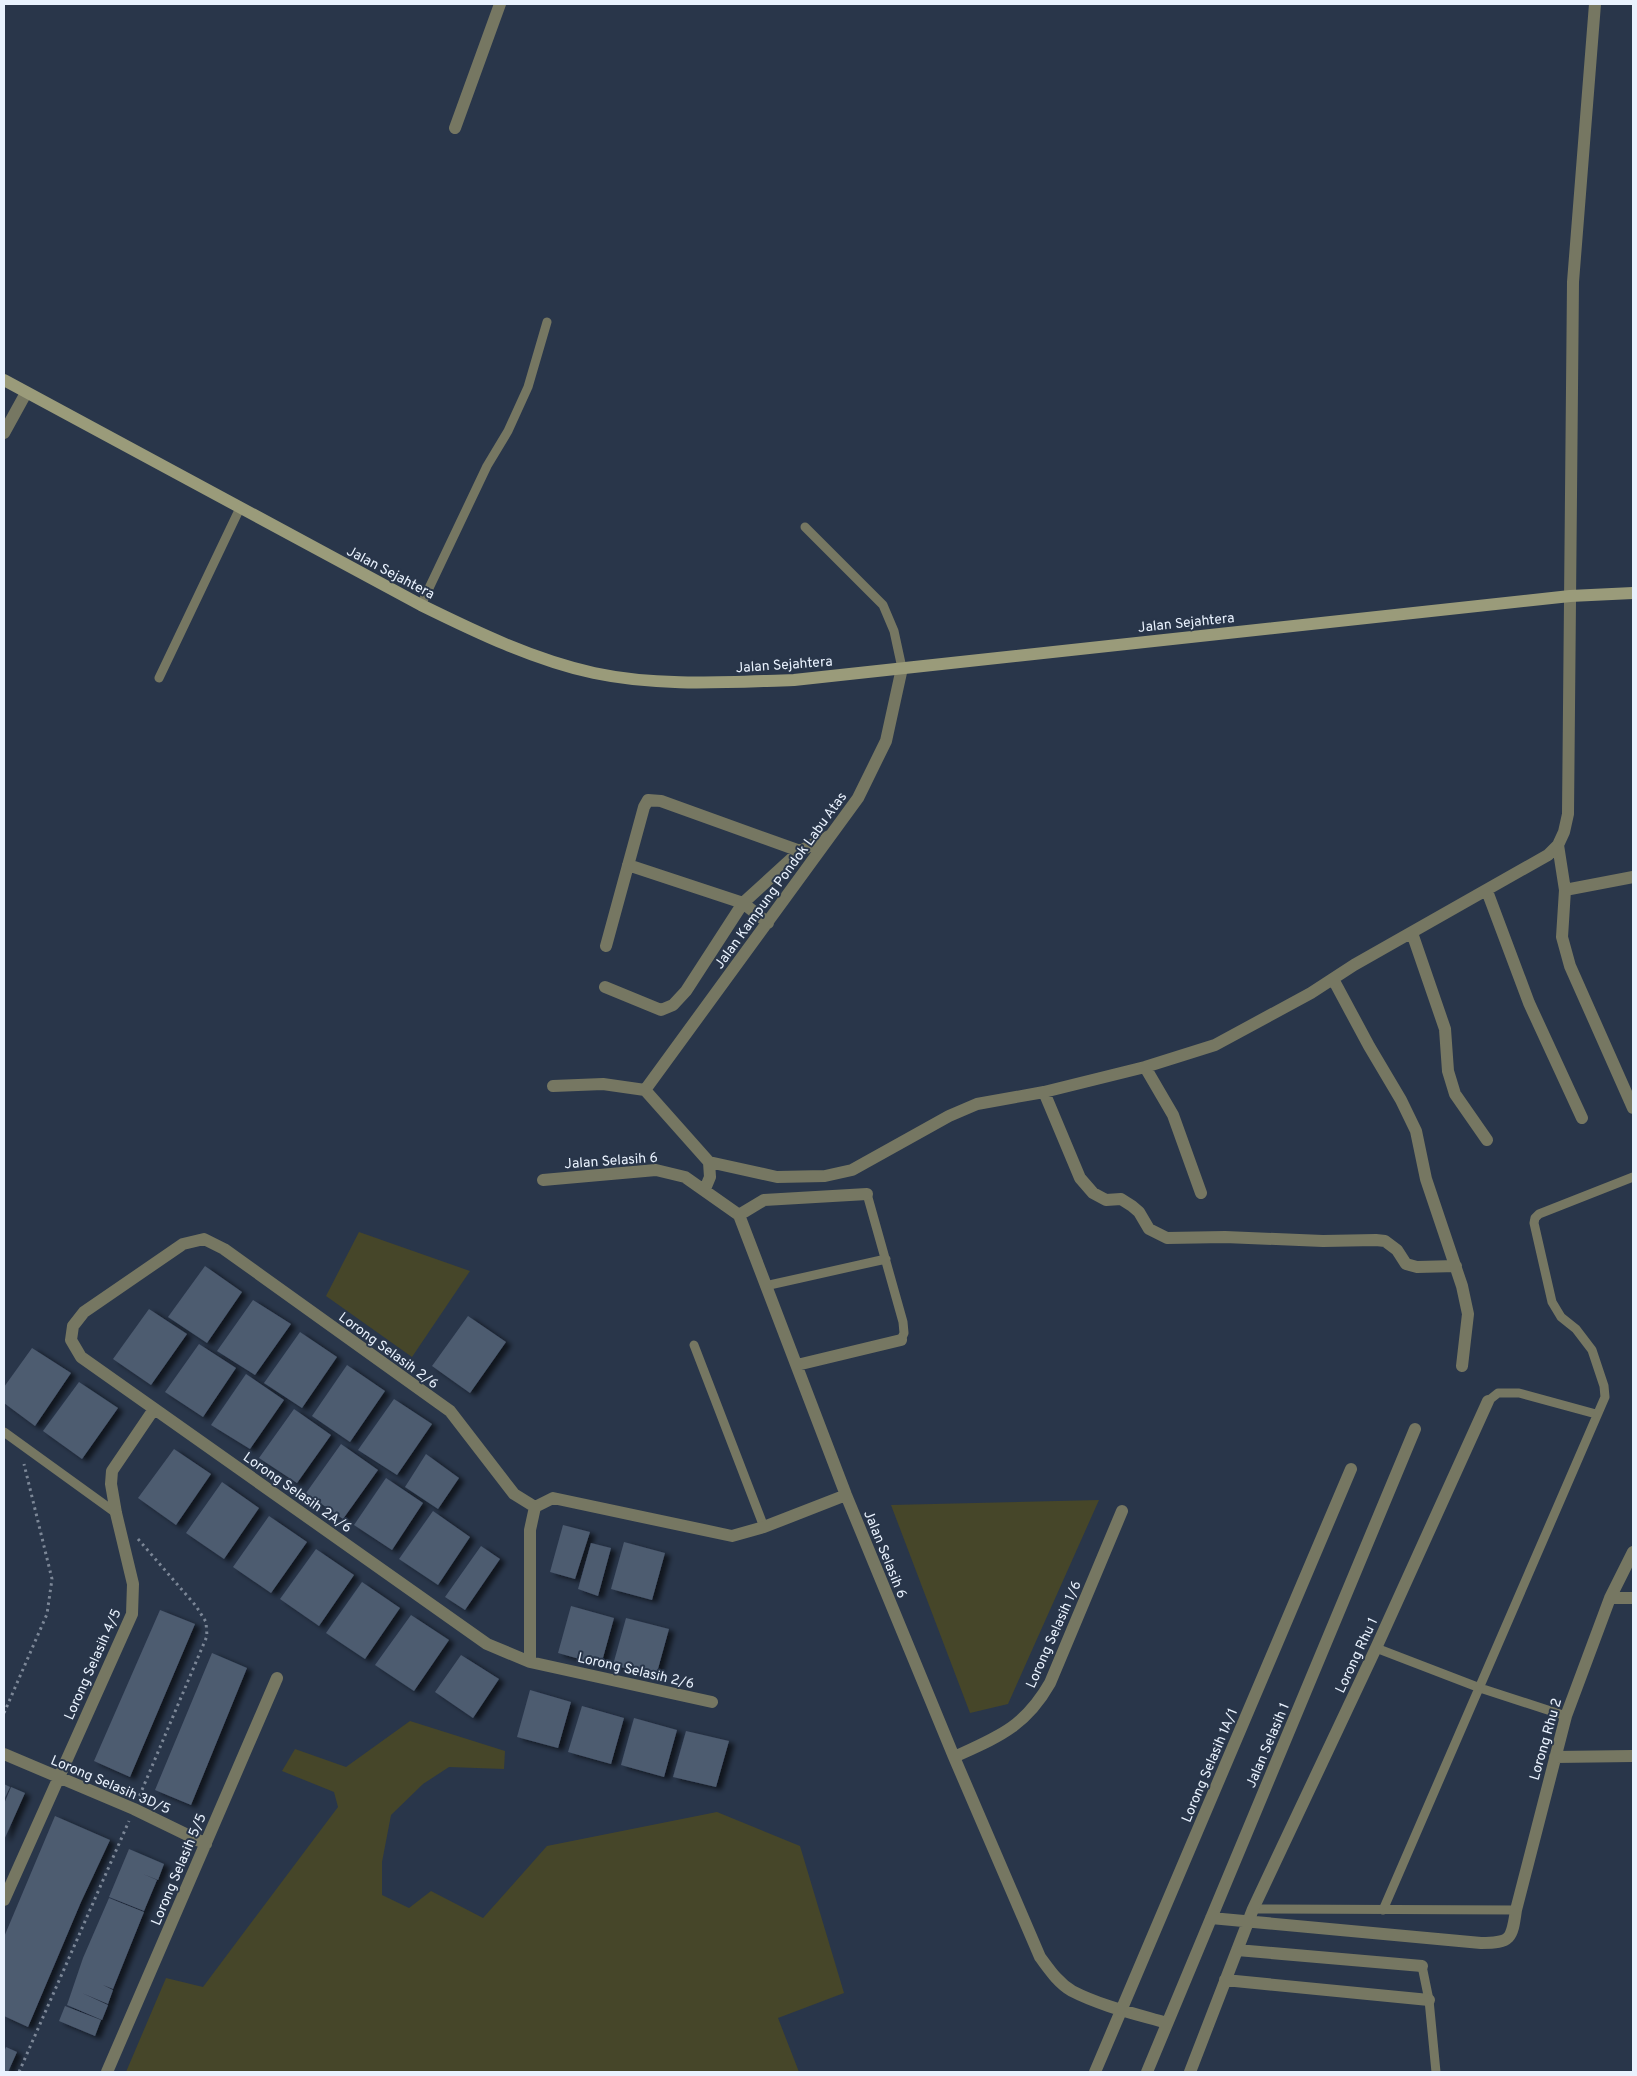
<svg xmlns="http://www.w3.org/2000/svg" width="1637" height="2076" font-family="Overpass,sans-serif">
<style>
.green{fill:#464629}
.building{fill:#4d5b70;filter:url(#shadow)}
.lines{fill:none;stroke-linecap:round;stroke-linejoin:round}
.path{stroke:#7c8797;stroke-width:3;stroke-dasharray:2.5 4;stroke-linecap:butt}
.service{stroke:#767762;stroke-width:9}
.minor{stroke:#767762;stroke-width:12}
.secondary{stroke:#9a9b7a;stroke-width:12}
.labels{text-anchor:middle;stroke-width:4;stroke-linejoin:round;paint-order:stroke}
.street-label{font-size:14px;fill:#e9f2fe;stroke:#29364a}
</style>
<defs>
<filter id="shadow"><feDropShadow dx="5.5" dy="3" stdDeviation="2.5" flood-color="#0009"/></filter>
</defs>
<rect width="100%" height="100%" fill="#29364a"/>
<!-- green -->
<path class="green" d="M 359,1232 L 470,1271 L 412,1357 L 326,1296 Z
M 1099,1500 L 1008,1704 L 970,1713 L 891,1505 Z
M 410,1721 L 505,1751 L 504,1769 L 449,1767 L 423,1784 L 391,1815 L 382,1862 L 382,1895 L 409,1908 L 431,1891 L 483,1918 L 547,1846 L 717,1812 L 800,1846 L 844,1993 L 778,2018 L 799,2072 L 126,2072 L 166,1978 L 203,1987 L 338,1807 L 334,1792 L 282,1771 L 295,1749 L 346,1767 Z"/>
<!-- building -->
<path class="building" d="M 205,1266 L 242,1292 L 207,1343 L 168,1317 Z
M 253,1300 L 291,1324 L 255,1375 L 217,1351 Z
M 149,1309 L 187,1334 L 151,1385 L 113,1359 Z
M 468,1316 L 506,1342 L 470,1393 L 432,1366 Z
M 300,1332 L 337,1357 L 302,1408 L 264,1383 Z
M 199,1344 L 236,1368 L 203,1417 L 165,1392 Z
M 32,1348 L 71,1373 L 35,1426 L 4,1403 L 4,1387 Z
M 347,1365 L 385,1391 L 350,1442 L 312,1416 Z
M 246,1374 L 284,1400 L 250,1449 L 211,1425 Z
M 79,1382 L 118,1408 L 82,1459 L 43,1431 Z
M 394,1399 L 432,1424 L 397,1475 L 358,1450 Z
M 294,1409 L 331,1435 L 297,1483 L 259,1458 Z
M 341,1444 L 378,1470 L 343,1519 L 306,1493 Z
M 174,1449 L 211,1474 L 176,1525 L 138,1498 Z
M 426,1454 L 459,1478 L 438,1509 L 405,1487 Z
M 386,1478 L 423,1503 L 392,1550 L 354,1525 Z
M 222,1482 L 259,1508 L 224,1559 L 186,1533 Z
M 433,1511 L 470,1537 L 438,1585 L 399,1559 Z
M 269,1516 L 307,1542 L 271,1593 L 233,1567 Z
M 563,1525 L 590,1532 L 575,1579 L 550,1572 Z
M 624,1542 L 665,1553 L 652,1600 L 611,1589 Z
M 591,1543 L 611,1548 L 598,1596 L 578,1589 Z
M 481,1546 L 500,1559 L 465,1610 L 445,1597 Z
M 316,1549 L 354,1575 L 319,1626 L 280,1599 Z
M 362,1582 L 400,1608 L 365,1659 L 326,1633 Z
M 571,1606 L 614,1618 L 601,1665 L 558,1653 Z
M 160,1610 L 195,1624 L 130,1777 L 94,1761 Z
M 411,1615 L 449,1640 L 414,1691 L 375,1665 Z
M 626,1618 L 669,1629 L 656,1676 L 613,1665 Z
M 212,1653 L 247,1668 L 191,1805 L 155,1790 Z
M 461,1655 L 499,1679 L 473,1718 L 435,1692 Z
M 530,1690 L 571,1702 L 558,1748 L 517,1737 Z
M 582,1706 L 624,1718 L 611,1764 L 568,1752 Z
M 634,1718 L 677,1730 L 664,1777 L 621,1765 Z
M 686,1731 L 729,1741 L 716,1787 L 673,1777 Z
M 4,1784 L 10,1787 L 4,1800 Z
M 11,1787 L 25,1793 L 4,1840 L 4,1804 Z
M 55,1816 L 110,1840 L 81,1902 L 28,2027 L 4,2016 L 4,1937 Z
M 129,1849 L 164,1864 L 158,1880 L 143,1874 L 157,1880 L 144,1911 L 109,1897 Z
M 109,1898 L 144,1912 L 113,1989 L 103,1985 L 113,1990 L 108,2004 L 82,1993 L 108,2005 L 102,2020 L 67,2005 L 83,1958 Z
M 65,2006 L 101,2020 L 95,2036 L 59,2021 Z
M 6,2047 L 17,2052 L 8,2072 L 4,2072 L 4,2052 Z"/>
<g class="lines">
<!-- path -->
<path class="path" d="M 138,1539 L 196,1606 L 206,1622 L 207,1636 L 139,1797
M 4,1713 L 47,1614 L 52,1579 L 24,1464
M 19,2072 L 129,1821"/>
<!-- service -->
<path class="service" d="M 805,527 L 883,605 L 894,631 L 902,668
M 421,605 L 487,466 L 508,431 L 528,387 L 547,322
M 159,678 L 240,508
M 867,1194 L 903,1322 L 904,1333 L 901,1340
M 765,1286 L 886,1259
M 694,1345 L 764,1527
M 1488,1401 L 1498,1393 L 1519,1393 L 1596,1414
M 4,1432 L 116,1513
M 1376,1648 L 1480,1688 L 1566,1716
M 1253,1909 L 1516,1910
M 1383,1910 L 1605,1397 L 1604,1386 L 1592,1350 L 1576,1329 L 1561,1317 L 1552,1302 L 1534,1223 L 1535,1218 L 1539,1214 L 1633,1177
M 1422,1966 L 1429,2000 L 1436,2072"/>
<!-- minor -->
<path class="minor" d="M 455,128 L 500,4
M 4,433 L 26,393
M 1558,845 L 1565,890 L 1562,937 L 1570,966 L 1633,1108
M 628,865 L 743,903 L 768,923
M 1565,890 L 1633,877
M 1487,891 L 1529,1003 L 1582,1118
M 1412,933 L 1445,1029 L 1448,1071 L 1455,1094 L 1487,1140
M 606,946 L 644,807 L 648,800 L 661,801 L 800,851
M 1333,979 L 1369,1046 L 1401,1100 L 1416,1131 L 1426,1179 L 1462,1286 L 1468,1314 L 1462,1366
M 605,987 L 661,1010 L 673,1005 L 686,991 L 743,903 L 800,851 L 831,835
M 1145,1067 L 1173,1115 L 1201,1193
M 553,1086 L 603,1084 L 645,1090
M 645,1090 L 709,1162 L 777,1177 L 825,1176 L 852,1170 L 949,1116 L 977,1104 L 1044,1092 L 1145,1067 L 1215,1045 L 1311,993 L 1354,965 L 1548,855 L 1558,845 L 1564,832 L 1568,814 L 1573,282 L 1595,4
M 645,1090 L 858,798 L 886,741 L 902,668
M 1044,1092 L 1080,1178 L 1093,1193 L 1106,1200 L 1121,1199 L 1132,1206 L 1139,1212 L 1149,1229 L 1167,1238 L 1225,1237 L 1323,1241 L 1376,1240 L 1385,1241 L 1397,1250 L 1406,1264 L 1417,1267 L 1456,1266
M 543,1180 L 656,1170 L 685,1177 L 739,1215 L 846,1495 L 954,1757 L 1040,1957 C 1049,1969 1058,1983 1072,1991 C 1101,2006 1136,2014 1167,2023
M 705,1189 L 710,1177 L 709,1162
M 739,1215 L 764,1200 L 867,1194
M 797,1365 L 901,1340
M 1610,1598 L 1633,1598
M 530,1662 L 487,1644 L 81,1357 L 71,1340 L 73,1326 L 84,1312 L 183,1244 L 204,1239 L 224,1249 L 450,1411 L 514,1494 L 535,1507
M 712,1702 L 530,1662 L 530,1530 L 535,1507 L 553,1498 L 732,1536 L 764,1527 L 846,1495
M 4,1754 L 134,1809 L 206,1844
M 954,1757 C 998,1737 1025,1727 1050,1683 L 1122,1511
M 1555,1757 L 1633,1756
M 4,1900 L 132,1614 L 133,1584 L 116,1513 L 111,1484 L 112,1471 L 154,1409
M 1211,1918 L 1481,1943 C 1511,1943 1512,1939 1516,1910 L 1566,1716 L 1610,1598 L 1633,1552
M 1237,1950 L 1422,1966
M 1225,1980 L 1429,2000
M 107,2072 L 277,1678
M 1095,2072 L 1351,1469
M 1147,2072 L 1415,1429
M 1190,2072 L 1253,1909 L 1376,1648 L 1488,1401"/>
<!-- secondary -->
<path class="secondary" d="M 4,380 L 421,605 C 476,632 534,660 594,673 C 660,687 727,682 794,680 L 1570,596 L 1633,593"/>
</g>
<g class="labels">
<!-- street labels -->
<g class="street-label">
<text transform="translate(391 572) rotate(28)" y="5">Jalan Sejahtera</text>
<text transform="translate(1186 622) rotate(-6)" y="5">Jalan Sejahtera</text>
<text transform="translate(784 664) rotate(-4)" y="5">Jalan Sejahtera</text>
<text transform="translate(780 880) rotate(-54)" y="5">Jalan Kampung Pondok Labu Atas</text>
<text transform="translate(611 1160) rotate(-4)" y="5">Jalan Selasih 6</text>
<text transform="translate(389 1350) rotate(36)" y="5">Lorong Selasih 2/6</text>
<text transform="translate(298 1492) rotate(35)" y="5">Lorong Selasih 2A/6</text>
<text transform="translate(886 1554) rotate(68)" y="5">Jalan Selasih 6</text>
<text transform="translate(1053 1634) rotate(-66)" y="5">Lorong Selasih 1/6</text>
<text transform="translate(1356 1655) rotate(-65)" y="5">Lorong Rhu 1</text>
<text transform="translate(92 1664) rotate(-66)" y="5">Lorong Selasih 4/5</text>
<text transform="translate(636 1670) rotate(13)" y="5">Lorong Selasih 2/6</text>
<text transform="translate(1545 1739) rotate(-74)" y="5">Lorong Rhu 2</text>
<text transform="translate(1267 1745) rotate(-67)" y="5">Jalan Selasih 1</text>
<text transform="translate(1209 1765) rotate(-67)" y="5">Lorong Selasih 1A/1</text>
<text transform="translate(111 1784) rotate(23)" y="5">Lorong Selasih 3D/5</text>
<text transform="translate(178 1869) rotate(-67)" y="5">Lorong Selasih 5/5</text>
</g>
</g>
<!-- border -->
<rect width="1637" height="2076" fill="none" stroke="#e9f2fe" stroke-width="10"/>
</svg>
